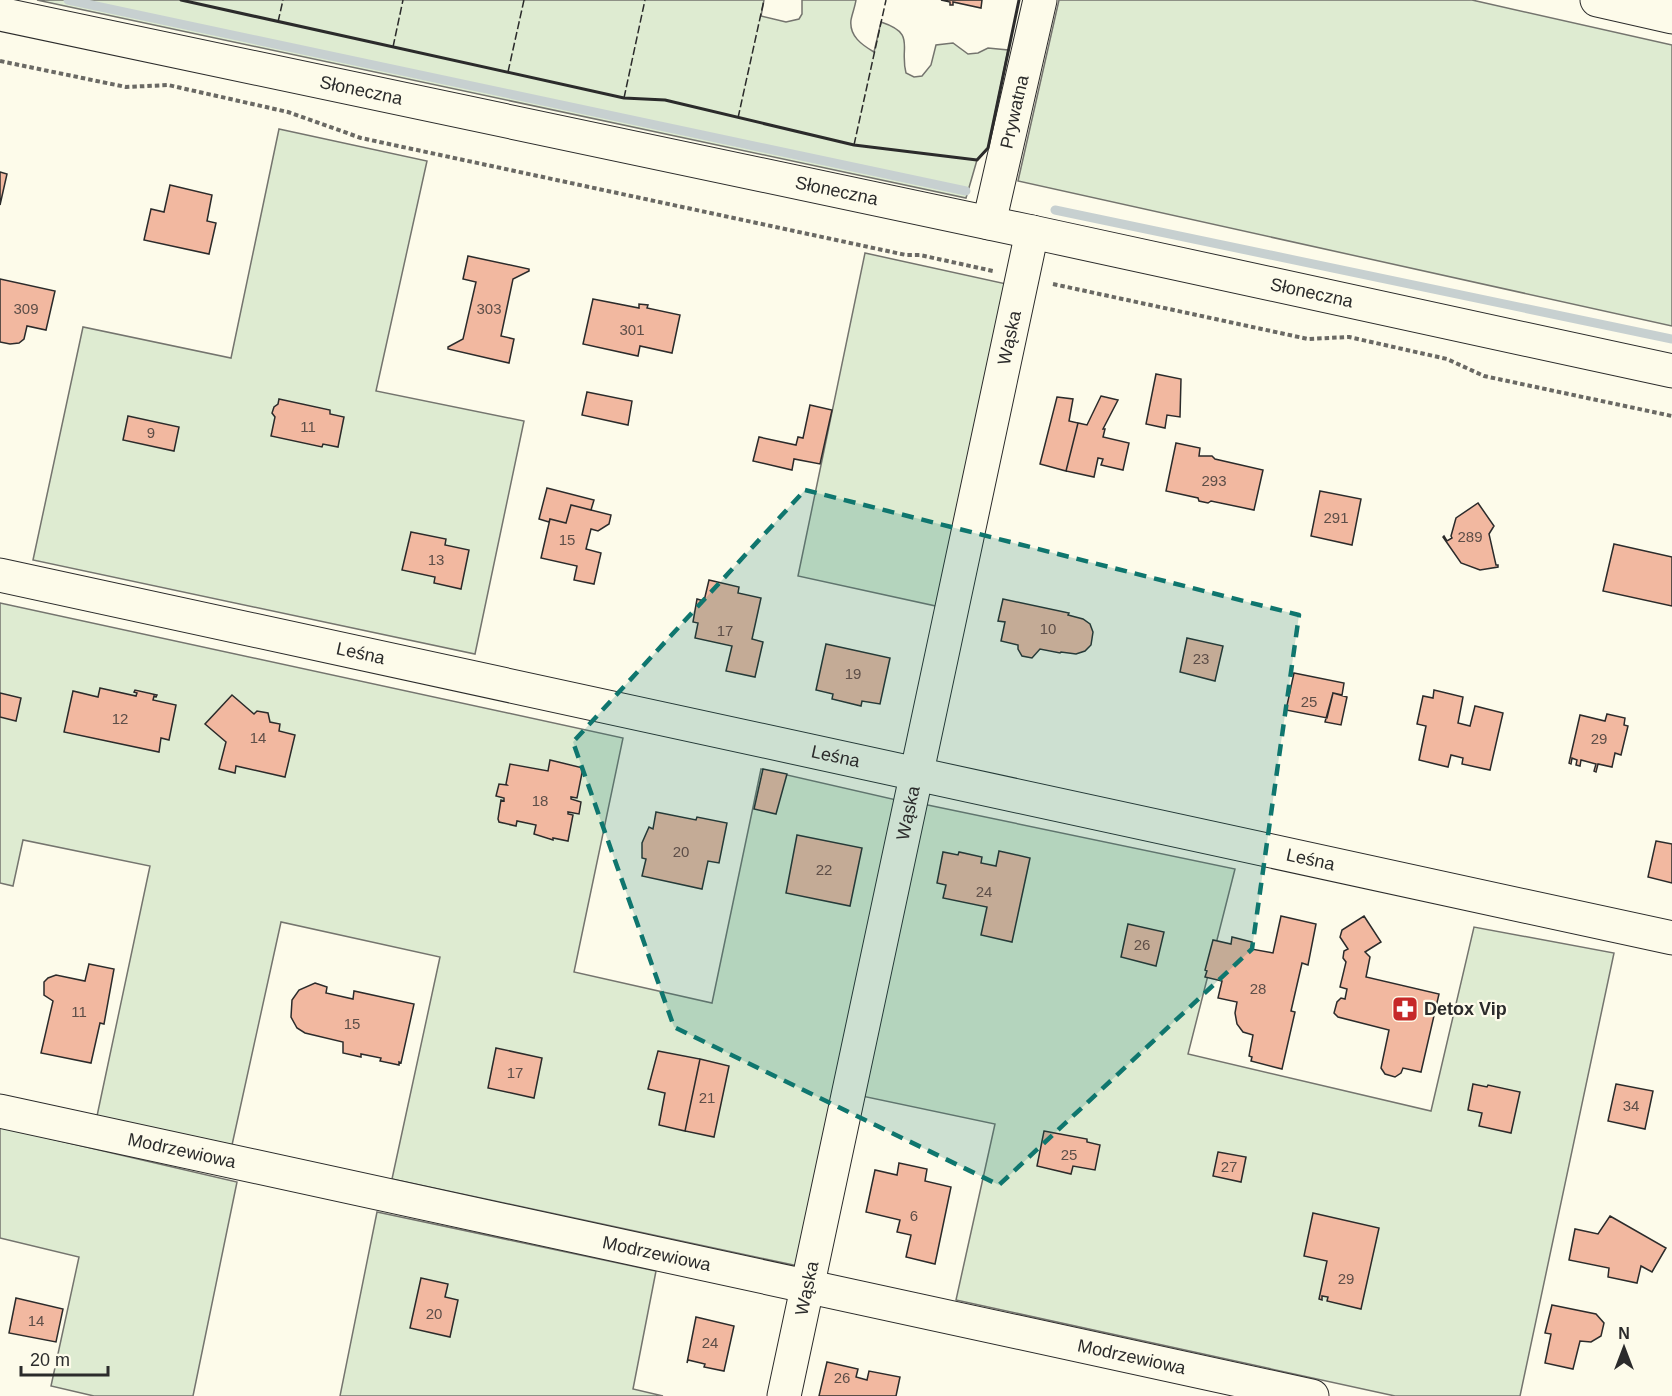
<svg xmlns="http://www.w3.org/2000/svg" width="1672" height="1396" font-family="Helvetica,sans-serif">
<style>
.green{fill:#deebd1;stroke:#74746e;stroke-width:1.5}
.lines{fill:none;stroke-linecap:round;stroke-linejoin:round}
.stream{stroke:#c7d0d0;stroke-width:9}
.building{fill:#f2b8a0;stroke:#2b2b2b;stroke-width:1.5}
.minor-casing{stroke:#2b2b2b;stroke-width:35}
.major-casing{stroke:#2b2b2b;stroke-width:35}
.path{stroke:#6a6964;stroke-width:4;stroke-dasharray:4.5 3;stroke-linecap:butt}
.minor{stroke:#fdfbea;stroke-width:33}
.major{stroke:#fdfbea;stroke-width:33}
.fence{stroke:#2b2b2b;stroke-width:1.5;stroke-dasharray:8 3;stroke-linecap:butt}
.wall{stroke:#2b2b2b;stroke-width:3}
.marked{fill:#0f766e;fill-opacity:0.2;stroke:#0f766e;stroke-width:4.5;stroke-dasharray:12 8;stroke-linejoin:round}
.labels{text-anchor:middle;stroke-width:4.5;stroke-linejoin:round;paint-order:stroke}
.number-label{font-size:15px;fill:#5d4e48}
.street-label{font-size:18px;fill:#2b2b2b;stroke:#fdfbea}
.poi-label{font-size:18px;font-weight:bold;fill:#2b2b2b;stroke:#fdfbea;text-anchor:start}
</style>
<rect width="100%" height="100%" fill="#fdfbea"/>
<!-- green -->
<path class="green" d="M 37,0 L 764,0 L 761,16 L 786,22 L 799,19 L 802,14 L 802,0 L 856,0 C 855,7 852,14 851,20 C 849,36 862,45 874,52 L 881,22 C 917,34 899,46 906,73 L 914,77 L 922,76 L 931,65 L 936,45 L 953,43 L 968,54 L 978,53 L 988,48 L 1008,50 L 988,148 L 977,160 L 966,198 Z
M 1059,0 L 1472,0 L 1672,45 L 1672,326 L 1018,181 Z
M 279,129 L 427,161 L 376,391 L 524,421 L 475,654 L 33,560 L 83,327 L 231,358 Z
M 865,253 L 1011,285 L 945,608 L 798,576 Z
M 0,603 L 623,738 L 574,972 L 712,1003 L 761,769 L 901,801 L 803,1267 L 392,1179 L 440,957 L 281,922 L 232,1145 L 97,1116 L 150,866 L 23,840 L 13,886 L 0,883 Z
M 918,803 L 1235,869 L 1188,1054 L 1431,1111 L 1474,927 L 1614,953 L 1520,1396 L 1395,1396 L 956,1300 L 995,1124 L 857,1095 Z
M 0,1127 L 237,1182 L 193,1396 L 94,1396 L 51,1386 L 79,1257 L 0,1238 Z
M 377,1212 L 656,1271 L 633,1389 L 663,1396 L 340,1396 Z"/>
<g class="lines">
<!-- stream -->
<path class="stream" d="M 68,0 L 966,191
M 1055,210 L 1672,339"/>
</g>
<!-- building -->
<path class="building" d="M 941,0 L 982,0 L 981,8 L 953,2 L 953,5 L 950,5 L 950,2 Z
M 0,172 L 7,174 L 0,205 Z
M 170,185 L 212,195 L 207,221 L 216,223 L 209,254 L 144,240 L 151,209 L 164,212 Z
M 468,256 L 529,269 L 529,271 L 513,279 L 501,336 L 514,339 L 509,363 L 448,349 L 448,347 L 463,339 L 476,282 L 463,279 Z
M 0,279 L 55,291 L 46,330 L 27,326 L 24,339 L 19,343 L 10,344 L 0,342 Z
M 593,299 L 639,308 L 639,304 L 648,305 L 647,308 L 680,315 L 672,353 L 640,346 L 638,356 L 583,344 Z
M 1156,374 L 1181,379 L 1180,417 L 1167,415 L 1165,428 L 1146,424 Z
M 587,392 L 632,401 L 628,425 L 582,415 Z
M 1101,396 L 1118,400 L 1103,429 L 1105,429 L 1103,437 L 1129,443 L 1123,470 L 1101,465 L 1103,459 L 1098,458 L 1094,477 L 1066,471 L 1078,423 L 1087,425 Z
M 1057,397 L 1073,399 L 1069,421 L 1078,423 L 1066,471 L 1040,464 Z
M 279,399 L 330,410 L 330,414 L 344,417 L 338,447 L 323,444 L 322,447 L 271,436 L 275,417 L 272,413 L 274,407 L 278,404 Z
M 810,405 L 832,410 L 820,464 L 794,459 L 792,470 L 753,461 L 759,437 L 796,445 L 798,437 L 803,438 Z
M 128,416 L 179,427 L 174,451 L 123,440 Z
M 1176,443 L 1200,448 L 1199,456 L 1212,456 L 1215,459 L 1263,470 L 1254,510 L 1211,501 L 1208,503 L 1199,501 L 1198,498 L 1166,491 Z
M 547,488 L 594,500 L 591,510 L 571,505 L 566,523 L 550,519 L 549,522 L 539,519 Z
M 1320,491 L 1361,499 L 1352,545 L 1311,536 Z
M 1478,503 L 1494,526 L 1489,534 L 1496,565 L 1498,565 L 1498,567 L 1480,570 L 1461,563 L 1443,537 L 1444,536 L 1447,541 L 1452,538 L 1451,536 L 1456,518 Z
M 571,505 L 611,515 L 609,524 L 598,531 L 591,529 L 586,549 L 601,553 L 594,584 L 574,580 L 577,566 L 541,558 L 550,519 L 566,523 Z
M 411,532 L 446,539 L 445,545 L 469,550 L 461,589 L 434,583 L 435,577 L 402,570 Z
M 1614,544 L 1672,557 L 1672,606 L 1603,591 Z
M 709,580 L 739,587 L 738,593 L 761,598 L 752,639 L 763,642 L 755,677 L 726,671 L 732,646 L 695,638 L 698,623 L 693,622 L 697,599 L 704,601 Z
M 1003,599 L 1069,613 L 1068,615 L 1083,619 L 1090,624 L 1093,632 L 1091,645 L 1085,651 L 1076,654 L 1061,652 L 1060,653 L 1040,649 L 1032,658 L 1022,656 L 1018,649 L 1018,645 L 1001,641 L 1005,622 L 998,621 Z
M 1187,638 L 1223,646 L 1215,681 L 1180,672 Z
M 826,644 L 890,658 L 880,704 L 862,701 L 861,706 L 832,699 L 833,694 L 816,690 Z
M 1294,673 L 1344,683 L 1342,695 L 1333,693 L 1327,718 L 1286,710 Z
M 100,688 L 136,696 L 137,693 L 134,692 L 135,690 L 157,695 L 156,697 L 154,696 L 153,700 L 176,705 L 169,740 L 161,738 L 159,752 L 64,732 L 73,691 L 98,697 Z
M 1434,690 L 1463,697 L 1458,723 L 1470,726 L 1475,706 L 1503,713 L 1490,770 L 1462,764 L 1463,758 L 1451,755 L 1448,767 L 1419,760 L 1426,726 L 1417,724 L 1423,696 L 1433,698 Z
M 0,693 L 21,698 L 16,721 L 0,717 Z
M 1333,693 L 1347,697 L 1341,725 L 1325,722 Z
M 232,695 L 254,714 L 257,711 L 268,713 L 270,722 L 280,724 L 279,731 L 295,735 L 285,777 L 236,766 L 235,773 L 219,769 L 226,742 L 205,724 Z
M 1607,714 L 1625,718 L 1624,725 L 1628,726 L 1621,755 L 1615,753 L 1612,767 L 1598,764 L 1596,772 L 1594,771 L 1596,764 L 1581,760 L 1580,766 L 1576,765 L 1577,760 L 1572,758 L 1571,764 L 1569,763 L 1580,715 L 1605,721 Z
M 550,760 L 583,768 L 577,798 L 571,797 L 571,799 L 581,802 L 579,814 L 568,812 L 568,814 L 573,815 L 568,841 L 553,838 L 553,840 L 534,834 L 536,825 L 517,821 L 516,826 L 499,822 L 498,819 L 501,800 L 504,801 L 504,798 L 496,796 L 499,784 L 507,785 L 506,784 L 510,764 L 548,771 Z
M 763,769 L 787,774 L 776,814 L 754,809 Z
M 656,812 L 696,820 L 697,817 L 727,823 L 719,863 L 708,861 L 702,889 L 642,876 L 646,859 L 642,858 L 642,843 L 649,827 L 653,829 Z
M 797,835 L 862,848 L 850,906 L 786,893 Z
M 1656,841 L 1672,844 L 1672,883 L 1648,877 Z
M 999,851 L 1030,858 L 1012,942 L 981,935 L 987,907 L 943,898 L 946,885 L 937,883 L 943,852 L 958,855 L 959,852 L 982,857 L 981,863 L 996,866 Z
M 1281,916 L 1316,924 L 1308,965 L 1302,963 L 1291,1011 L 1295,1012 L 1282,1069 L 1251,1061 L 1252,1057 L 1249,1056 L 1253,1035 L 1243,1032 L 1237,1024 L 1235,1013 L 1237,1002 L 1218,998 L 1222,981 L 1205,977 L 1207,971 L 1205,970 L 1213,940 L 1231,944 L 1232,937 L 1252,942 L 1251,949 L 1273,953 Z
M 1364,916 L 1381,942 L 1365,952 L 1370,957 L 1366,977 L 1439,994 L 1421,1072 L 1403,1068 L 1401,1073 L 1395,1077 L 1385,1074 L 1381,1068 L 1389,1030 L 1338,1017 L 1334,1013 L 1337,1002 L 1341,998 L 1345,999 L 1347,989 L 1340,987 L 1346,962 L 1343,958 L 1344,951 L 1348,949 L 1340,937 L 1342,930 Z
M 1128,924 L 1164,932 L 1156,966 L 1121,957 Z
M 89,964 L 114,969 L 104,1024 L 100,1023 L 91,1063 L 41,1053 L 53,1001 L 44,995 L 44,982 L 48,978 L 56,975 L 85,981 Z
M 315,983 L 327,987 L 326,993 L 353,999 L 354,991 L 414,1004 L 401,1063 L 399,1062 L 399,1065 L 380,1061 L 381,1058 L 361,1054 L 361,1057 L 343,1053 L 343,1042 L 305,1033 L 297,1028 L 291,1017 L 292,1000 L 299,990 Z
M 496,1048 L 542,1058 L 534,1098 L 488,1088 Z
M 658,1051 L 700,1059 L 685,1131 L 659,1125 L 665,1093 L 648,1089 Z
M 700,1059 L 729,1066 L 714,1137 L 685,1131 Z
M 1473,1084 L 1487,1087 L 1488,1085 L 1520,1092 L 1511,1133 L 1479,1126 L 1482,1113 L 1468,1110 Z
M 1616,1084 L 1653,1091 L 1645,1129 L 1608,1121 Z
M 1044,1131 L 1087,1139 L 1087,1142 L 1100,1145 L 1095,1170 L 1073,1166 L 1071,1174 L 1037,1166 Z
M 1218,1152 L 1246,1157 L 1241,1182 L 1213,1176 Z
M 899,1163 L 927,1169 L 925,1181 L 951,1187 L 935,1264 L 906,1257 L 911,1235 L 897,1232 L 900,1220 L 866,1212 L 875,1170 L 897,1175 Z
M 1313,1213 L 1379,1228 L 1361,1309 L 1327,1301 L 1328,1297 L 1322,1296 L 1322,1300 L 1319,1299 L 1327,1261 L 1304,1256 Z
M 1610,1216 L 1666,1248 L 1652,1272 L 1641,1266 L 1637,1283 L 1608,1277 L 1609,1268 L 1569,1260 L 1575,1229 L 1598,1234 Z
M 421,1278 L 448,1284 L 445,1297 L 458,1300 L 450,1337 L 410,1328 Z
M 16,1298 L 63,1309 L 56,1342 L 9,1333 Z
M 1552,1305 L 1596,1314 L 1604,1323 L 1601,1336 L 1591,1342 L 1580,1341 L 1573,1369 L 1545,1363 L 1551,1334 L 1545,1333 Z
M 696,1317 L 734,1326 L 724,1371 L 704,1367 L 705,1364 L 688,1360 L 687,1363 Z
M 827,1362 L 858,1369 L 856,1377 L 867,1380 L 869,1371 L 900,1377 L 896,1396 L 819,1396 Z"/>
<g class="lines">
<defs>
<g id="minor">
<path d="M 1597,0 L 1672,17"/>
<path id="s1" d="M 989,223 L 1040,0"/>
<path id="s2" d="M 0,575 L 1672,938"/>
<path id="s3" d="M 0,1111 L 1312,1396"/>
<path id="s4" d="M 784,1396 L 1032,232"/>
</g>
<g id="major">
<path id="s5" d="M 0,14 L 1032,232 L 1672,371"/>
</g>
</defs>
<!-- minor casing -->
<use href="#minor" class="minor-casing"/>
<!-- major casing -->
<use href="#major" class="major-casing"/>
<!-- path -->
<path class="path" d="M 0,61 L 126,87 L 168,85 L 288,112 L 361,138 L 906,255 L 920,255 L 993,271
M 1053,284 L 1308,339 L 1349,337 L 1447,359 L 1484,376 L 1672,416"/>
<!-- minor -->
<use href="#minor" class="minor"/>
<!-- major -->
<use href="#major" class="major"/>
<!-- fence -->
<path class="fence" d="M 278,22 L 283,0
M 393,47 L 403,0
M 508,72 L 524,0
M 624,98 L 645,0
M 738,118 L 764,0
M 854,145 L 886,0"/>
<!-- wall -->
<path class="wall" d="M 181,0 L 624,98 L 665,100 L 854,145 L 977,160 L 988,148 L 1019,0"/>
</g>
<!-- marked area -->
<path class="marked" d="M 805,490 L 1299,615 L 1252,949 L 999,1185 L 674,1027 L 573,742 Z"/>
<!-- icons -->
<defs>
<symbol id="pharmacy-square" viewBox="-11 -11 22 22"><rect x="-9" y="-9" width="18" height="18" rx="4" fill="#c62828" stroke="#fdfbea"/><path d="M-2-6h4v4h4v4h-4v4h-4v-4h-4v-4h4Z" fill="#fff"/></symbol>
</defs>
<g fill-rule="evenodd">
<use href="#pharmacy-square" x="1390" y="994" width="30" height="30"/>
</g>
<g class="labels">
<!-- number labels -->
<g class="number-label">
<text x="26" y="314">309</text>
<text x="489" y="314">303</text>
<text x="632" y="335">301</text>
<text x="308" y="432">11</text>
<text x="151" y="438">9</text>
<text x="1214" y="486">293</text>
<text x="1336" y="523">291</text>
<text x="1470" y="542">289</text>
<text x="567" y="545">15</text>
<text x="436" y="565">13</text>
<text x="1048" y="634">10</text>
<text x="725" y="636">17</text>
<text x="1201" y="664">23</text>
<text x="853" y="679">19</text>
<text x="1309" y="707">25</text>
<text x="120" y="724">12</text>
<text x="258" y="743">14</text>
<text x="1599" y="744">29</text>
<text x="540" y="806">18</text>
<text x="681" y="857">20</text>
<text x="824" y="875">22</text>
<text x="984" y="897">24</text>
<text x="1142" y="950">26</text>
<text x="1258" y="994">28</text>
<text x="79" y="1017">11</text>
<text x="352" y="1029">15</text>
<text x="515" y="1078">17</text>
<text x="707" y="1103">21</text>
<text x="1631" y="1111">34</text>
<text x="1069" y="1160">25</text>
<text x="1229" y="1172">27</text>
<text x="914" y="1221">6</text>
<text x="1346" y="1284">29</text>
<text x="434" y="1319">20</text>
<text x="36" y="1326">14</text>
<text x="710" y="1348">24</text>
<text x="842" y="1383">26</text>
</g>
<!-- street labels -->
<g class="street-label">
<text dy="6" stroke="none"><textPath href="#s5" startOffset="369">Słoneczna</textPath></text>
<text dy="6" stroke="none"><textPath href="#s1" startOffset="114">Prywatna</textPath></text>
<text dy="6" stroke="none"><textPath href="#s5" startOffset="855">Słoneczna</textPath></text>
<text dy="6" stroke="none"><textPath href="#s5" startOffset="1341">Słoneczna</textPath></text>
<text dy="6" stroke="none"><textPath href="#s4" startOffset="1082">Wąska</textPath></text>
<text dy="6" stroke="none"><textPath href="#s2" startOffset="369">Leśna</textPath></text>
<text dy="6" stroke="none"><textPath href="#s2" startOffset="855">Leśna</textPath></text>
<text dy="6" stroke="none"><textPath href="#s4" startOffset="596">Wąska</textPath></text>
<text dy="6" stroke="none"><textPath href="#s2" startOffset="1341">Leśna</textPath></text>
<text dy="6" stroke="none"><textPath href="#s3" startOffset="186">Modrzewiowa</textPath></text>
<text dy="6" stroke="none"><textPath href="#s3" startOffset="672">Modrzewiowa</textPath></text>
<text dy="6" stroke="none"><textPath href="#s4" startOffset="110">Wąska</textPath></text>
<text dy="6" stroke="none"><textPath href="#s3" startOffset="1158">Modrzewiowa</textPath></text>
</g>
<!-- poi labels -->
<g class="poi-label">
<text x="1424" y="1015">Detox Vip</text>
</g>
</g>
<!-- north arrow -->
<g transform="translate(1624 1348)" stroke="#fdfbea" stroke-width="4.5" paint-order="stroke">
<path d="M0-4.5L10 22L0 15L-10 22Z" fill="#2b2b2b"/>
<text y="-9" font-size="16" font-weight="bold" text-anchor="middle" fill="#2b2b2b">N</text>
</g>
<!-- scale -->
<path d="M21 1366v9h87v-9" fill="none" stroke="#2b2b2b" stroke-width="3"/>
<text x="30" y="1366" font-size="18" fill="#2b2b2b" stroke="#fdfbea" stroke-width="4.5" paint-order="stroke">20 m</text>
</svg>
